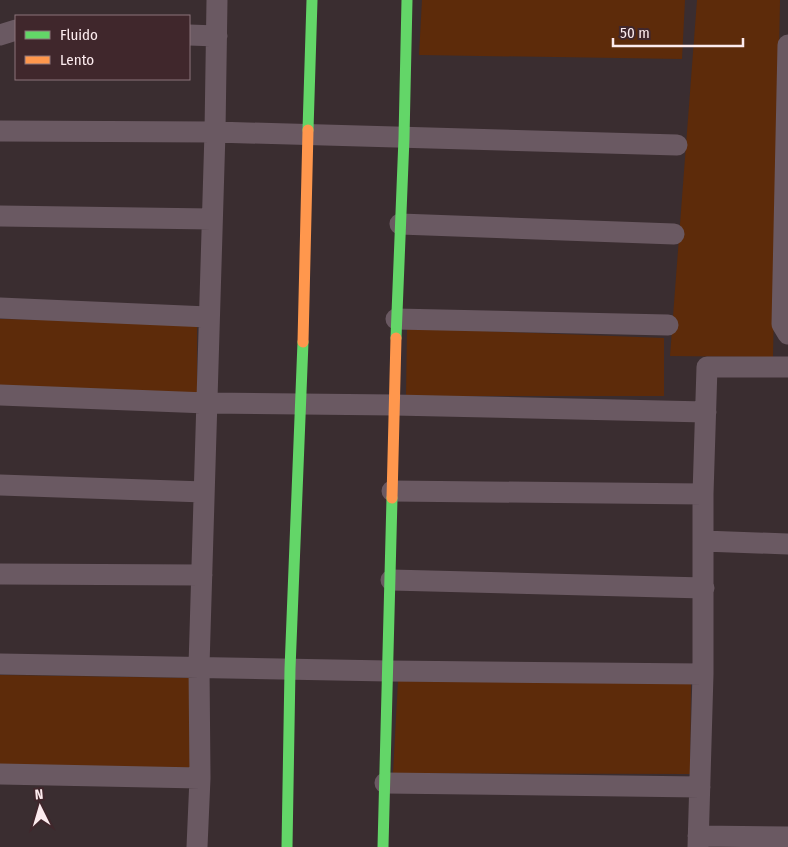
<svg xmlns="http://www.w3.org/2000/svg" width="788" height="847" font-family="'Fira Sans Condensed',sans-serif">
<style>
.green{fill:#5d2b0a}
.lines{fill:none;stroke-linecap:round;stroke-linejoin:round}
.street{stroke:#6a5962;stroke-width:21}
.fast{stroke:#63d668;stroke-width:11}
.slow{stroke:#ff974d;stroke-width:11}
</style>
<rect width="100%" height="100%" fill="#3a2d30"/>
<!-- green -->
<path class="green" d="M 422,0 L 685,0 L 682,59 L 419,55 Z
M 697,0 L 780,0 L 773,357 L 670,356 Z
M 0,319 L 197,323 L 197,394 L 0,389 Z
M 407,328 L 664,338 L 664,396 L 406,396 Z
M 0,675 L 192,678 L 193,768 L 0,765 Z
M 398,681 L 691,682 L 690,774 L 393,773 Z"/>
<g class="lines">
<!-- street -->
<path class="street" d="M 0,35 L 16,30
M 189,35 L 217,36
M 788,45 L 782,324 L 788,334
M 0,131 L 215,132 L 677,145
M 0,216 L 212,219
M 400,224 L 674,234
M 0,308 L 208,317
M 396,319 L 668,325
M 0,395 L 207,403 L 394,405 L 706,412
M 0,485 L 204,492
M 392,491 L 703,494
M 703,541 L 788,544
M 0,574 L 202,575
M 391,580 L 704,588
M 0,664 L 388,671 L 703,674
M 0,774 L 200,778
M 385,783 L 700,787
M 698,836 L 788,837
M 197,847 L 200,778 L 199,666 L 215,132 L 217,0
M 698,847 L 703,674 L 703,494 L 707,367 L 788,367"/>
<!-- fast -->
<path class="fast" d="M 308,130 L 312,0
M 396,338 L 404,138 L 407,0
M 287,847 L 290,669 L 303,342
M 383,847 L 392,498"/>
<!-- slow -->
<path class="slow" d="M 303,342 L 308,130
M 392,498 L 396,338"/>
</g>
<!-- legend -->
<rect x="15" y="15" width="175" height="65" fill="#40272c" stroke="#8b757a"/>
<rect x="25" y="31" width="25" height="8" fill="#63d668" stroke="#8b757a"/>
<text x="60" y="40" font-size="15" fill="#fcebee">Fluido</text>
<rect x="25" y="56" width="25" height="8" fill="#ff974d" stroke="#8b757a"/>
<text x="60" y="65" font-size="15" fill="#fcebee">Lento</text>
<!-- north arrow -->
<g transform="translate(40 807) rotate(355)" stroke="#40272c" stroke-width="4" paint-order="stroke">
<path d="M0-4L9 19L0 12L-9 19Z" fill="#fcebee"/>
<text y="-8" font-size="14" font-weight="bold" text-anchor="middle" fill="#fcebee">N</text>
</g>
<!-- scale -->
<path d="M613 38v8h130v-8" fill="none" stroke="#fcebee" stroke-width="2.5"/>
<text x="620" y="38" font-size="15" fill="#fcebee" stroke="#40272c" stroke-width="4" paint-order="stroke">50 m</text>
</svg>
